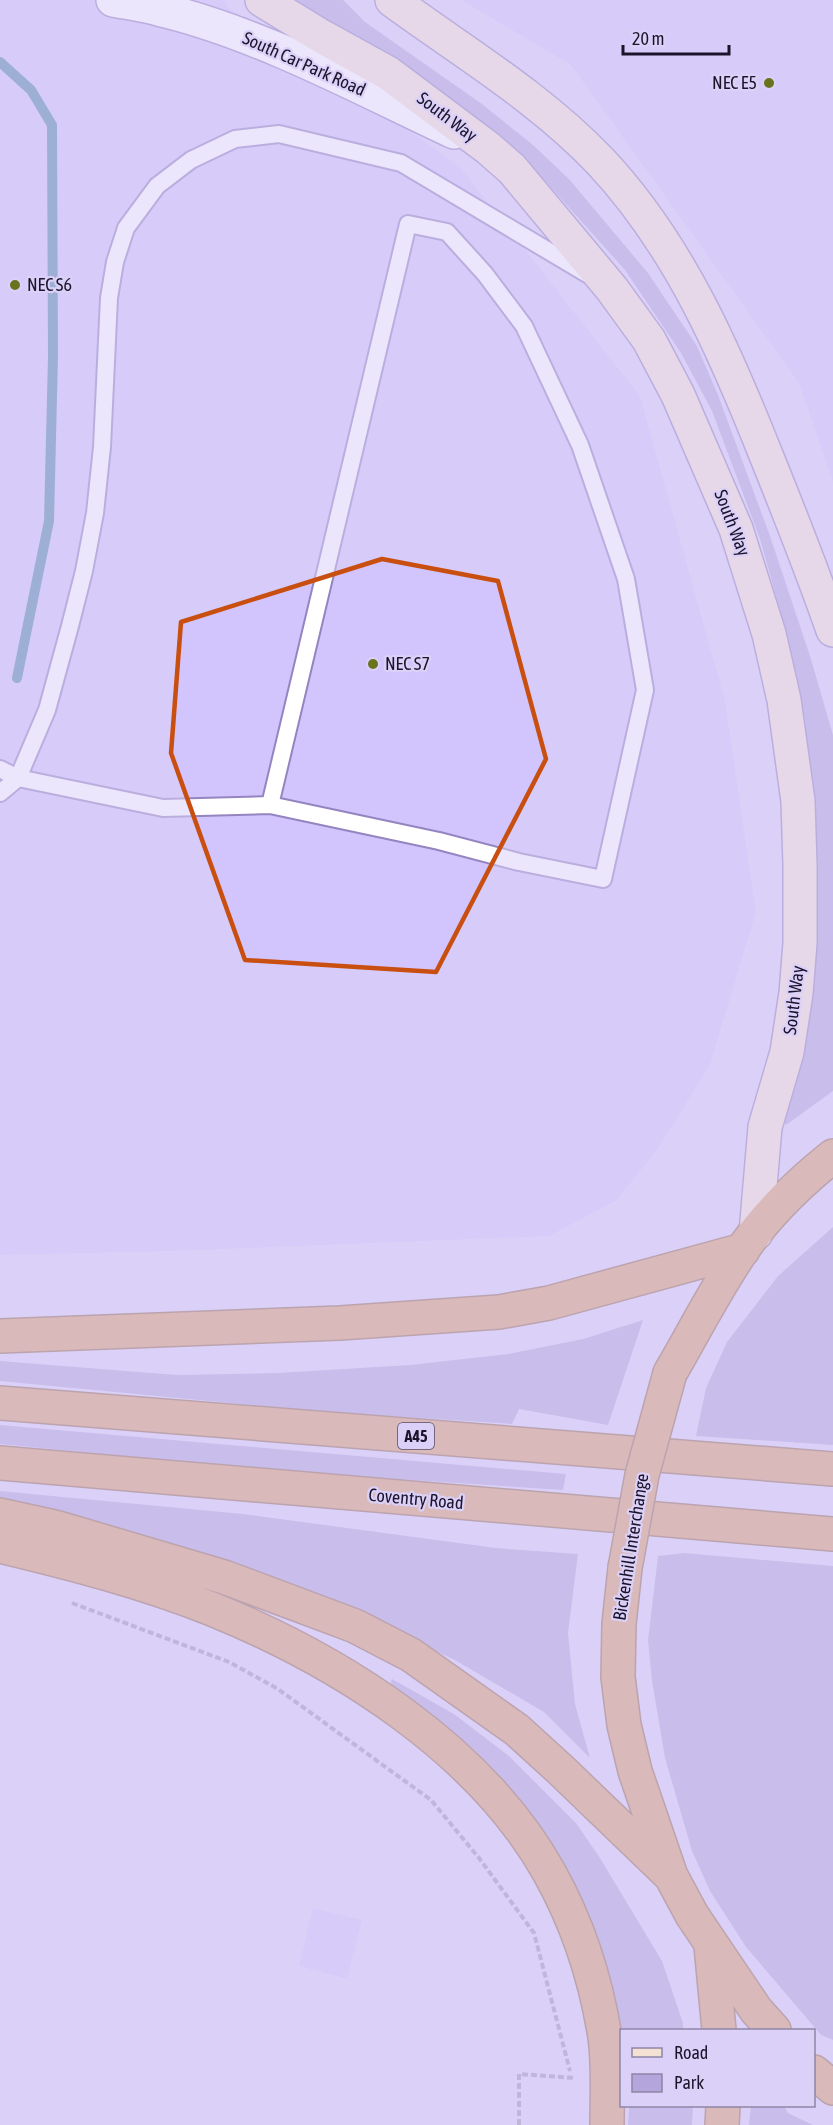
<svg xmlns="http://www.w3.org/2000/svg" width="833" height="2125" font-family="'Asap Condensed',sans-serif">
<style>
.built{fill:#d2c4fc}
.green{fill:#b4a6dc}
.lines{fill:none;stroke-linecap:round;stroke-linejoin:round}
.stream{stroke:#5686aa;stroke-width:10}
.lane-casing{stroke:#9484c0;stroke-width:20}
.street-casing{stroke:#9484c0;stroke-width:36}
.secondary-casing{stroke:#9484c0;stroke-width:36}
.highway-casing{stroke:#966c57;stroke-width:36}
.path{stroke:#9e95b7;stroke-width:4;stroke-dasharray:6 3;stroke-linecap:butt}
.lane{stroke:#fff;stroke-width:16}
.street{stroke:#fff;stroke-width:33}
.secondary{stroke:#f3e1d4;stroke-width:33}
.highway{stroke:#d89b6f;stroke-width:33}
.highway-bridge-casing{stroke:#966c57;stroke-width:36;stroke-linecap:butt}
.highway-bridge{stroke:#d89b6f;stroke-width:33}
.marked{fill:none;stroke:#c94f11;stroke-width:4.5;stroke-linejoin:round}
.poi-dot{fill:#69731d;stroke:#dbd1f8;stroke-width:2}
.labels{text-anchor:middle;stroke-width:4.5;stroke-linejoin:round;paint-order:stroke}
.shield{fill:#dbd1f8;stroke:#554d68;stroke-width:1.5}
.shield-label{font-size:16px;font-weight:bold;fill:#1b142b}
.street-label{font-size:18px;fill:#1b142b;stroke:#dbd1f8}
.poi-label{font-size:18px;fill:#1b142b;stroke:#dbd1f8;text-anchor:start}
</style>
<rect width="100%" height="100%" fill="#dbd1f8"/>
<!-- built -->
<path class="built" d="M 0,0 L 224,0 L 230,9 L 345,84 L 460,167 L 640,396 L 725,701 L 756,912 L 710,1065 L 659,1147 L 617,1200 L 549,1236 L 172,1251 L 0,1255 Z
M 461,0 L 833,0 L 833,482 L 799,383 L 571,65 Z
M 313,1908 L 362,1920 L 347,1979 L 299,1966 Z"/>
<!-- green -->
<path class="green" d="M 291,0 L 343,0 L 365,22 L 482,104 L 533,145 L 569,179 L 648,273 L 697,346 L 718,395 L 770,536 L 811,659 L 833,735 L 833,1091 L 786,1125 L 783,1120 L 815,824 L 804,714 L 787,635 L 760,539 L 712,411 L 681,353 L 625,270 L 546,182 L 501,139 L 417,76 L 342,29 Z
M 833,1227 L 833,1445 L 696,1436 L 706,1388 L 727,1342 L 778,1276 Z
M 643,1320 L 608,1425 L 519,1409 L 512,1424 L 324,1412 L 0,1381 L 0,1361 L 177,1375 L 277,1373 L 410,1365 L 508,1354 L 583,1339 Z
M 0,1425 L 566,1474 L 563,1490 L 274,1471 L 0,1444 Z
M 0,1491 L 243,1514 L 496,1548 L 578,1554 L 568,1633 L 575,1704 L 590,1758 L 544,1712 L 453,1659 L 316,1597 L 0,1506 Z
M 684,1553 L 833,1566 L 833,2040 L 821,2035 L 746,1947 L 710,1891 L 692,1851 L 665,1758 L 652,1681 L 648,1640 L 658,1556 Z
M 392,1679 L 454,1714 L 509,1756 L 576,1823 L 600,1858 L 662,1961 L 683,2023 L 683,2030 L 622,2030 L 621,2036 L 605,1962 L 571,1881 L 387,1694 Z
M 629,2106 L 693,2106 L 692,2125 L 628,2125 Z
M 751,2106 L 784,2106 L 788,2113 L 813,2125 L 749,2125 Z"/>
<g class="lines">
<!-- stream -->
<path class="stream" d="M 0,62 L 31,90 L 52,125 L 53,356 L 49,521 L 17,678"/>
<defs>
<path id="lane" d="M 0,769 L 18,778 L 163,808 L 270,805 L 439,841 L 519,862 L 603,879 L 645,690 L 626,579 L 580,445 L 524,326 L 485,274 L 447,232 L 408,224 L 270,805
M 0,793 L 18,778 L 47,710 L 70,626 L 84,571 L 95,513 L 102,447 L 109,298 L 115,262 L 126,228 L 157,186 L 191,160 L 235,139 L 279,134 L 401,163 L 587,274"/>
<path id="street" d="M 113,0 C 129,3 146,5 162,10 C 261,34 362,89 454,132"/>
<path id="secondary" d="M 262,0 L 321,36 L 388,73 L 488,148 L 512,169 L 612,289 L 649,340 L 678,395 L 736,529 L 769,634 L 784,700 L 798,801 L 800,865 L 800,943 L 796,993 L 787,1052 L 765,1127 L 756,1233
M 392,0 C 463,52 539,97 600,161 C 680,246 726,354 768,460 C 791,517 813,573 833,630"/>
<path id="highway" d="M 0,1336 L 340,1323 L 499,1312 L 549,1303 L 743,1250
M 670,1373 C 694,1332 716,1288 743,1249 C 768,1213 799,1183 833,1156
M 0,1403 L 833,1469
M 0,1463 L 833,1534
M 0,1515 L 55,1527 L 224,1577 L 355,1626 L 411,1655 L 517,1730 L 562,1771 L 671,1876
M 0,1546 C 71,1563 144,1582 212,1609 C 340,1661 480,1749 549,1872 C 577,1922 596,1980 605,2037 C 609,2066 607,2096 607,2125
M 625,1568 L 619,1624 L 618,1677 L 624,1725 L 635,1771 L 671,1876 L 692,1915 L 756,2010 L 774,2030
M 711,1946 L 719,2030
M 814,2072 L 833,2088
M 722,2125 L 723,2106"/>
</defs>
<!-- lane casing -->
<use href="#lane" class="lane-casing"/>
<!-- street casing -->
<use href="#street" class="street-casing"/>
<!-- secondary casing -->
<use href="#secondary" class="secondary-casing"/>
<!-- highway casing -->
<use href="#highway" class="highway-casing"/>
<!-- path -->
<path class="path" d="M 72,1603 L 229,1662 L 278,1689 L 431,1800 L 479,1858 L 534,1933 L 570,2071
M 519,2125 L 519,2074 L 575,2078"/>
<!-- lane -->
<use href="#lane" class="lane"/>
<!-- street -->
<use href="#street" class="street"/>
<!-- secondary -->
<use href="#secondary" class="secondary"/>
<!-- highway -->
<use href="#highway" class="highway"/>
<defs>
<path id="highway-bridge" d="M 625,1568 L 642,1475 L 670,1373"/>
</defs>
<!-- highway-bridge casing -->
<use href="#highway-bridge" class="highway-bridge-casing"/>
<!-- highway-bridge -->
<use href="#highway-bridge" class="highway-bridge"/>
</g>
<!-- marked area -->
<path d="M0 0H833V2125H0ZM 382,559 L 498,581 L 546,759 L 436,972 L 245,960 L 171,753 L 181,622 Z" fill="#dbd1f8" fill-opacity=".55" fill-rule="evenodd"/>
<path class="marked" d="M 382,559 L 498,581 L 546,759 L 436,972 L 245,960 L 171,753 L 181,622 Z"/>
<!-- markers -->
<g class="poi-dot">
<circle cx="769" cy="83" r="6"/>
<circle cx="15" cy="285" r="6"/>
<circle cx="373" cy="664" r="6"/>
</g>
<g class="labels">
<!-- shield labels -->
<rect class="shield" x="398" y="1423" width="36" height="26" rx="4.5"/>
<g class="shield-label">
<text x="416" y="1442">A45</text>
</g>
<!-- street labels -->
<g class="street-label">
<text transform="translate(304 64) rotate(24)" y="6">South Car Park Road</text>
<text transform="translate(447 117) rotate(37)" y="6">South Way</text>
<text transform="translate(732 523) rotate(69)" y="6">South Way</text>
<text transform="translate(794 1000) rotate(-83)" y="6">South Way</text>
<text transform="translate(416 1499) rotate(5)" y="6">Coventry Road</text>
<text transform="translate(631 1547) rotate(-81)" y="6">Bickenhill Interchange</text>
</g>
<!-- poi labels -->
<g class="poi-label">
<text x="757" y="89" text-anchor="end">NEC E5</text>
<text x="27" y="291">NEC S6</text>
<text x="385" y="670">NEC S7</text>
</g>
</g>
<!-- legend -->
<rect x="620" y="2029" width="195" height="78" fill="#dbd1f8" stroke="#8e85a6" stroke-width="1.5"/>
<rect x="632" y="2048" width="30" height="9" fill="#f3e1d4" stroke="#8e85a6" stroke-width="1.5"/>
<text x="674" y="2059" font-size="18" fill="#1b142b">Road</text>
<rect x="632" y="2074" width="30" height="18" fill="#b4a6dc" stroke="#8e85a6" stroke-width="1.5"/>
<text x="674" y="2089" font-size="18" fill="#1b142b">Park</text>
<!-- scale -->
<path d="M623 45v9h106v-9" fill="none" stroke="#1b142b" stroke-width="3"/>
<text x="632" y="45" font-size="18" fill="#1b142b" stroke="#dbd1f8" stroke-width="4.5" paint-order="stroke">20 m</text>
</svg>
